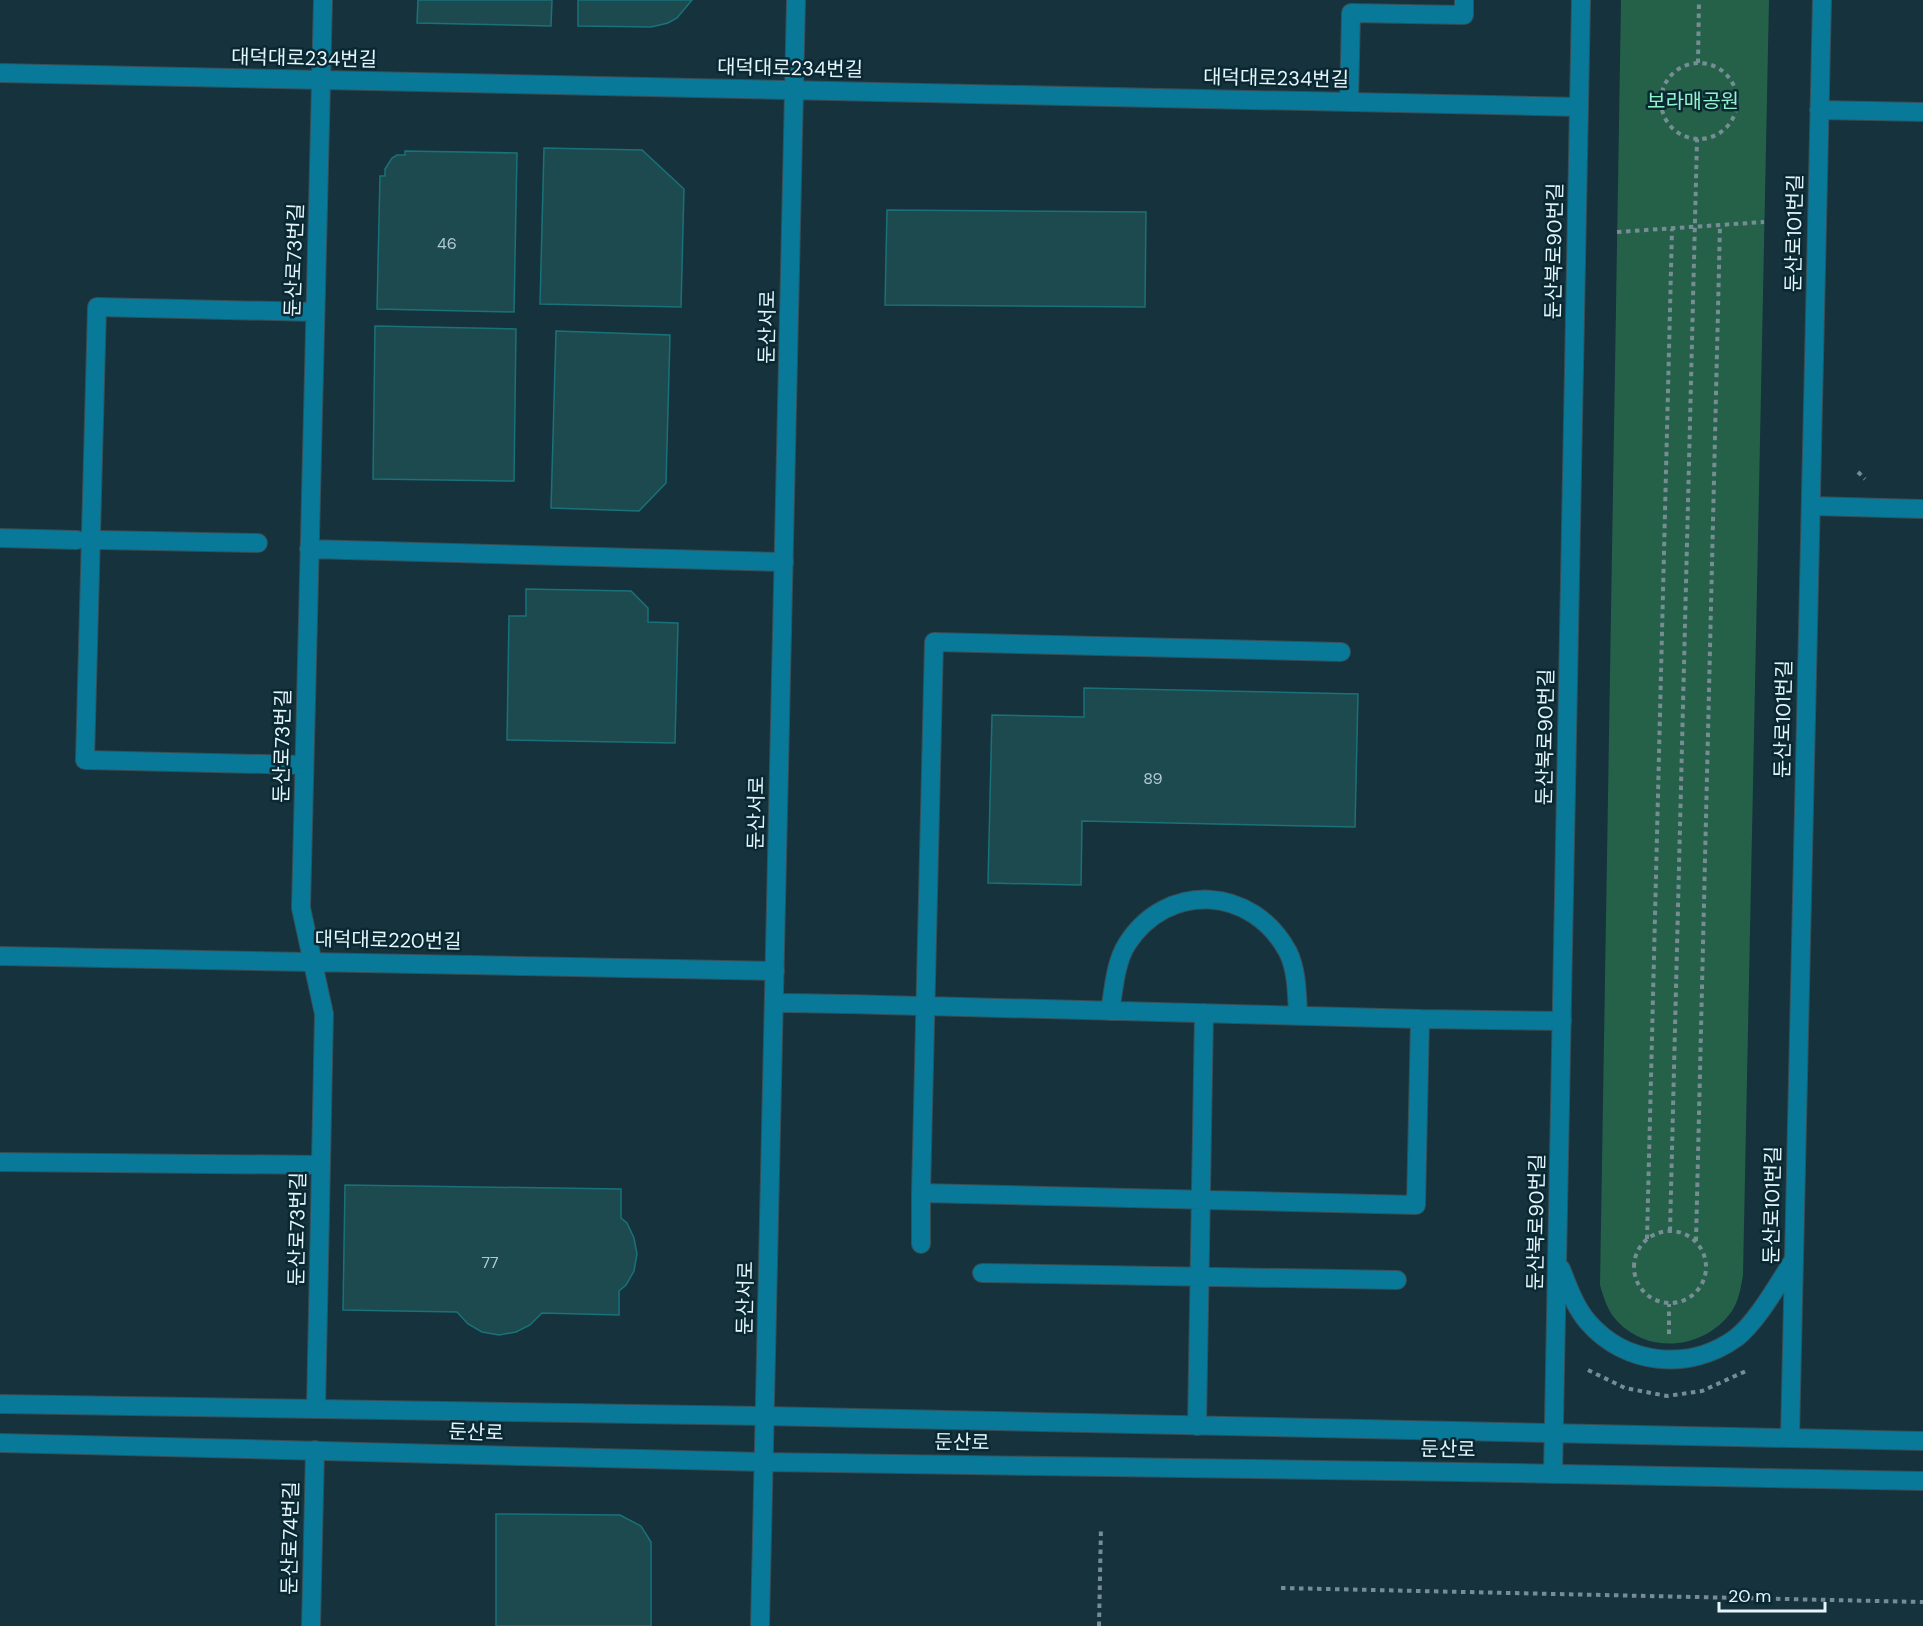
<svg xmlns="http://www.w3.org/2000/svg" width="1923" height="1626" font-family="'DM Sans','Noto Sans KR',sans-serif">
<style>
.green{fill:#256049}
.building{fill:#1d4a4f;stroke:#19727a;stroke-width:1.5}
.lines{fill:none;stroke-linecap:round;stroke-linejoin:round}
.service-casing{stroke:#374e57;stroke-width:20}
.pedestrian-casing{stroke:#374e57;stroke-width:20}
.minor-casing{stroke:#374e57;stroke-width:20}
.tertiary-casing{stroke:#374e57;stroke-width:20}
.secondary-casing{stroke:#374e57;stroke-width:20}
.path{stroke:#768d96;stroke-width:4;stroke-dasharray:4.5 4.5;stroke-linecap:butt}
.service{stroke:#087998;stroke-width:18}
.pedestrian{stroke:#087998;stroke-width:18}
.minor{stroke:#087998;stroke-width:18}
.tertiary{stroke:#087998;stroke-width:18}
.secondary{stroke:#087998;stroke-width:18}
.labels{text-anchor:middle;stroke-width:5;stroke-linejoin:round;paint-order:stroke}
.number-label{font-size:16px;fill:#b3cad1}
.street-label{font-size:20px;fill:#e5f5fc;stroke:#0a2832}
.park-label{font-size:20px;fill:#90f4c9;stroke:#0a2832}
</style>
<rect width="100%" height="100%" fill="#15323d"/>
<!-- green -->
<path class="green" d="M 1621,0 L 1769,0 L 1743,1275 C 1741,1287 1739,1300 1732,1311 C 1706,1348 1651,1356 1618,1322 C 1608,1312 1604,1299 1600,1285 Z"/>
<!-- building -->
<path class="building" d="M 418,0 L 552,0 L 551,26 L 417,23 Z
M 578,0 L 692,0 L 677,18 L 668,23 L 651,27 L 578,26 Z
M 544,148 L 642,150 L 684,189 L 681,307 L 540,304 Z
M 405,151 L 517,153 L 514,312 L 377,309 L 380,176 L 385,176 L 385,169 L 392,158 L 397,155 L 405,155 Z
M 887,210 L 1146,212 L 1145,307 L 885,305 Z
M 375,326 L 516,329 L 514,481 L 373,479 Z
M 556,331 L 670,335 L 666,483 L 639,511 L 551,508 Z
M 526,589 L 631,591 L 648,608 L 648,622 L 678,623 L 675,743 L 507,740 L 509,616 L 526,616 Z
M 1084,688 L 1358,694 L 1355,827 L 1082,821 L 1081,885 L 988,883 L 992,715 L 1084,717 Z
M 345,1185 L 621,1189 L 621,1218 L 627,1223 L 634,1238 L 637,1254 L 634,1271 L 626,1285 L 619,1291 L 619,1315 L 542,1313 L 530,1325 L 516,1332 L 499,1335 L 482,1332 L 468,1324 L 457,1312 L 343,1310 Z
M 496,1514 L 620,1515 L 641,1526 L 651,1542 L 651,1626 L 496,1626 Z"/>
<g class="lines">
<defs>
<path id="service" d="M 1349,102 L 1351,13 L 1464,15 L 1464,0
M 1811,506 L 1923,509
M 774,1003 C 825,1003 875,1005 926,1006 L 1420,1019 L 1416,1205 L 921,1193 L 934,642 L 1341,652
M 1110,1011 C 1114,989 1115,963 1127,944 C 1167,881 1253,886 1288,952 C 1297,970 1297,995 1298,1015
M 1420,1019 L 1562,1021
M 921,1244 L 921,1193
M 982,1273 L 1397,1280
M 1197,1426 L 1204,1013"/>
<path id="pedestrian" d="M 0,538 L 77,540
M 100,540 L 258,543"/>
<path id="minor" d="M 0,73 L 1579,107
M 309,549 L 784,562
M 304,765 L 85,760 L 97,307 L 315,312
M 0,956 L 775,971
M 0,1162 L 321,1165
M 316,1409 L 324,1014 L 301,908 L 323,0
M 311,1626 L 315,1450"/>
<path id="tertiary" d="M 1819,110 L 1923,112
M 1561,1269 C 1568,1287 1575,1307 1588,1322 C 1625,1365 1689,1372 1736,1338 C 1757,1322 1778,1284 1793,1261
M 0,1404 L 765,1416
M 1790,1438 L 1822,0
M 0,1443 L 764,1462
M 1553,1474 L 1581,0"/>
<path id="secondary" d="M 765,1416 L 1923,1441
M 764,1462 L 1459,1472 L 1923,1481
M 760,1626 L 796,0"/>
</defs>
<!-- service casing -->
<use href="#service" class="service-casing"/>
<!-- pedestrian casing -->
<use href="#pedestrian" class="pedestrian-casing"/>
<!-- minor casing -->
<use href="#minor" class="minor-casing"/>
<!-- tertiary casing -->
<use href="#tertiary" class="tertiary-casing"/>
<!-- secondary casing -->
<use href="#secondary" class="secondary-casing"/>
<!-- path -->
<path class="path" d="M1661 101a38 38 0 1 1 76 0a38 38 0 1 1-76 0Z
M 1698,63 L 1699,0
M 1617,232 L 1764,222
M 1858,472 L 1865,479
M1634 1267a36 36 0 1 1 72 0a36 36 0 1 1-72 0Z
M 1670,1231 L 1697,139
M 1647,1239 L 1672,229
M 1696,1241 L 1720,225
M 1669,1334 L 1669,1304
M 1588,1370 L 1625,1388 L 1667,1396 L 1702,1391 L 1746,1371
M 1281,1588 L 1923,1602
M 1099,1626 L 1101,1527"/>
<!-- service -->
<use href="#service" class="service"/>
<!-- pedestrian -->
<use href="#pedestrian" class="pedestrian"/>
<!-- minor -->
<use href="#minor" class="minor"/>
<!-- tertiary -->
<use href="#tertiary" class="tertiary"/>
<!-- secondary -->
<use href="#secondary" class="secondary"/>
</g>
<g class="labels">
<!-- number labels -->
<g class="number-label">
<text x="447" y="249">46</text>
<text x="1153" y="784">89</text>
<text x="490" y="1268">77</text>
</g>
<!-- street labels -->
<g class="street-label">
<text transform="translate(304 58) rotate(1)" y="7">대덕대로234번길</text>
<text transform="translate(790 68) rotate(1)" y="7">대덕대로234번길</text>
<text transform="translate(1276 78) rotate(1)" y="7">대덕대로234번길</text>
<text transform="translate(1794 233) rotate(-89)" y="7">둔산로101번길</text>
<text transform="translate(1554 251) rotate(-89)" y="7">둔산북로90번길</text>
<text transform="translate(294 260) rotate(-88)" y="7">둔산로73번길</text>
<text transform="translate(767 327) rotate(-89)" y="7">둔산서로</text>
<text transform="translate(1783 719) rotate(-89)" y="7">둔산로101번길</text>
<text transform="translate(1545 737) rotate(-89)" y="7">둔산북로90번길</text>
<text transform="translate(282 746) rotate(-89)" y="7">둔산로73번길</text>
<text transform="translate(756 813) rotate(-89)" y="7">둔산서로</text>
<text transform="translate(388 940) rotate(1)" y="7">대덕대로220번길</text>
<text transform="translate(1772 1205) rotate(-89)" y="7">둔산로101번길</text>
<text transform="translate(1536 1222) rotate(-89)" y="7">둔산북로90번길</text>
<text transform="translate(297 1229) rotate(-89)" y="7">둔산로73번길</text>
<text transform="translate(745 1298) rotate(-89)" y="7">둔산서로</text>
<text transform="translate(476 1432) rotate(2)" y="7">둔산로</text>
<text transform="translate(962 1442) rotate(1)" y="7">둔산로</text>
<text transform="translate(1448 1449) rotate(1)" y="7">둔산로</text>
<text transform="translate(290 1538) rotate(-89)" y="7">둔산로74번길</text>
</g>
<!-- park labels -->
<g class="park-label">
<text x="1693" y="108">보라매공원</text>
</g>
</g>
<!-- scale -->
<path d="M1719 1602v9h106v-9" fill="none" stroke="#e5f5fc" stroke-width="3"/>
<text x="1728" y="1602" font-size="18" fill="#e5f5fc" stroke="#0a2832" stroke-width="4.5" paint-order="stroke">20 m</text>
</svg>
